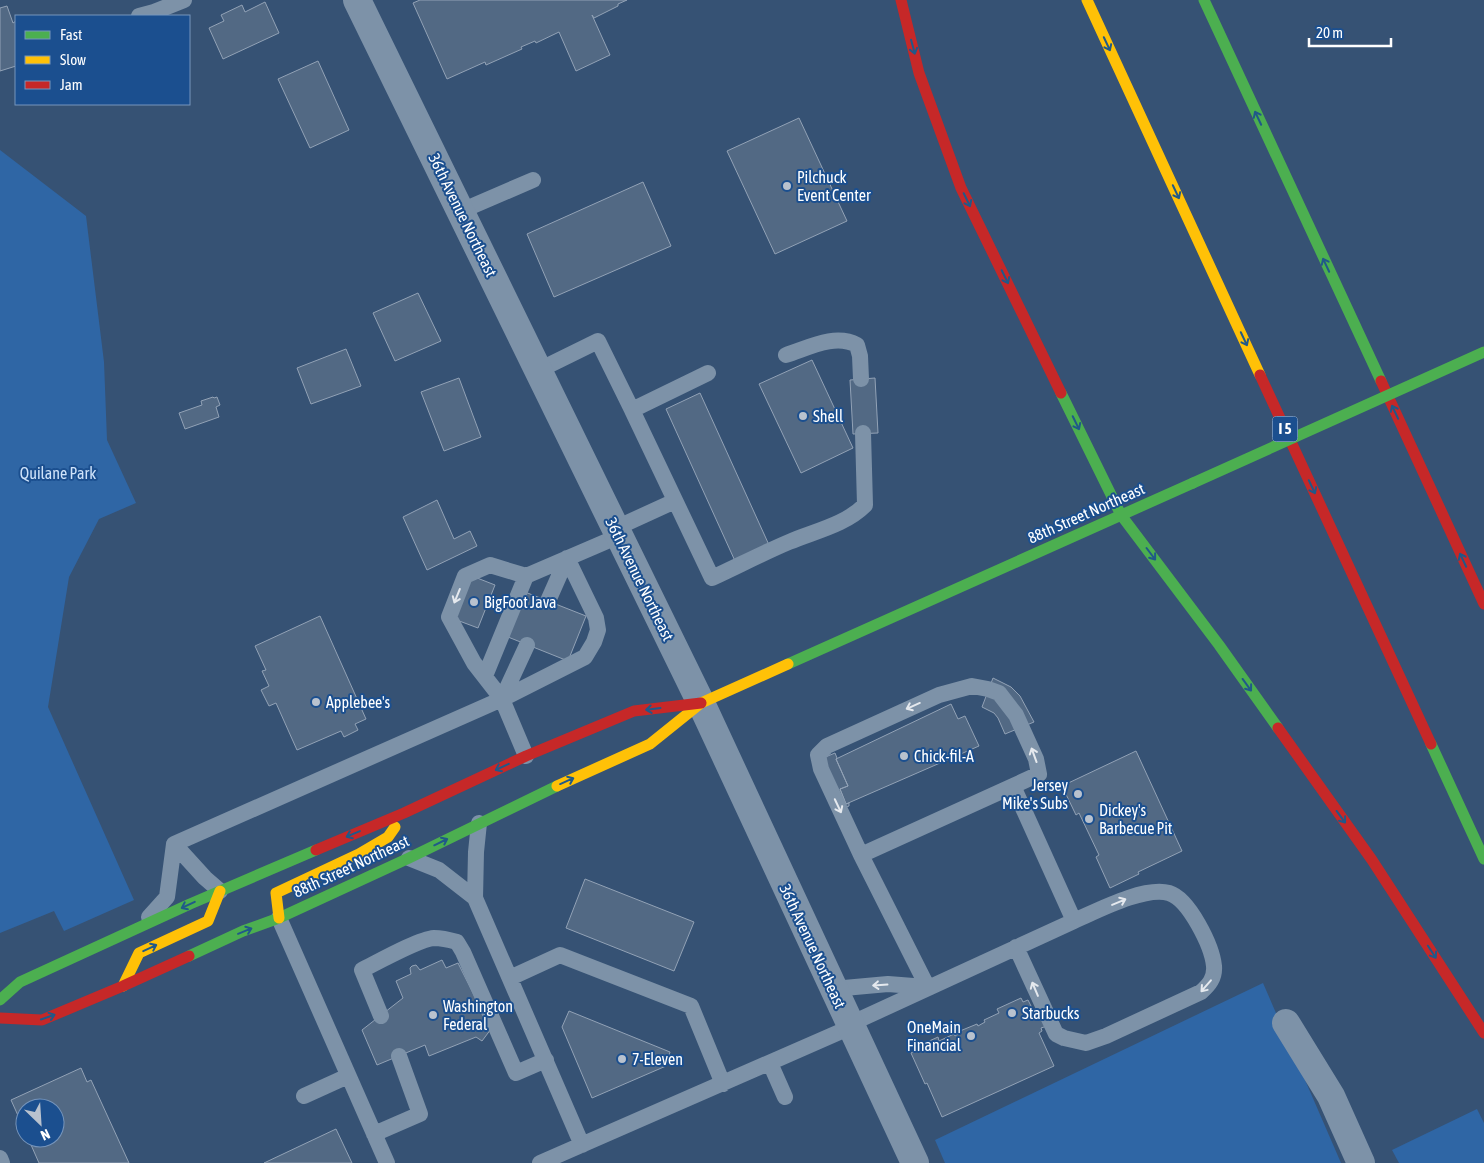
<svg xmlns="http://www.w3.org/2000/svg" width="1484" height="1163" font-family="'Asap Condensed',sans-serif">
<style>
.green{fill:#2f66a5}
.building{fill:#526984;stroke:#92a2b6}
.lines{fill:none;stroke-linecap:round;stroke-linejoin:round}
.lane{stroke:#7d92a8;stroke-width:16}
.street{stroke:#7d92a8;stroke-width:28}
.fast{stroke:#4caf50;stroke-width:11}
.slow{stroke:#ffc107;stroke-width:11}
.jam{stroke:#c62828;stroke-width:11}
.fast-bridge{stroke:#4caf50;stroke-width:11}
.oneway{stroke:#205989}
.oneway2{stroke:#e5e9ee}
.poi-dot{fill:#b9c2ce;stroke:#1b4f8f;stroke-width:2}
.labels{text-anchor:middle;stroke-width:4;stroke-linejoin:round;paint-order:stroke}
.shield{fill:#1b4f8f;stroke:#bbcadd;stroke-width:1}
.shield-label{font-size:15px;font-weight:bold;fill:#fff}
.poi-label{font-size:16px;fill:#fff;stroke:#1b4f8f;text-anchor:start}
.street-label{font-size:16px;fill:#fff;stroke:#1b4f8f}
.park-label{font-size:16px;fill:#cfe3fa;stroke:#1b4f8f}
</style>
<rect width="100%" height="100%" fill="#365274"/>
<!-- green -->
<path class="green" d="M 0,150 L 86,216 L 104,362 L 107,440 L 136,503 L 99,519 L 69,577 L 48,707 L 134,900 L 64,931 L 54,911 L 0,933 Z
M 1263,983 L 1341,1163 L 945,1163 L 935,1140 Z
M 1477,1109 L 1484,1123 L 1484,1163 L 1399,1163 L 1392,1150 Z"/>
<!-- building -->
<path class="building" d="M 420,0 L 627,0 L 618,4 L 618,6 L 594,18 L 592,15 L 610,55 L 576,71 L 559,32 L 536,43 L 535,41 L 521,47 L 522,49 L 486,65 L 485,62 L 447,79 L 413,3 Z
M 265,2 L 279,33 L 223,59 L 209,28 L 224,21 L 221,15 L 242,5 L 245,12 Z
M 7,6 L 13,23 L 16,21 L 16,66 L 0,71 L 0,8 Z
M 318,61 L 349,130 L 310,148 L 278,79 Z
M 799,118 L 847,221 L 775,254 L 727,151 Z
M 643,182 L 671,246 L 554,297 L 527,234 Z
M 418,293 L 441,341 L 395,361 L 373,313 Z
M 346,349 L 361,386 L 311,404 L 297,368 Z
M 812,360 L 853,448 L 801,473 L 759,384 Z
M 459,378 L 481,437 L 444,451 L 421,392 Z
M 875,378 L 878,433 L 853,434 L 850,380 Z
M 700,393 L 769,545 L 735,561 L 666,409 Z
M 213,397 L 214,398 L 217,397 L 220,405 L 216,407 L 219,417 L 185,429 L 179,413 L 202,405 L 201,401 Z
M 437,500 L 454,539 L 470,531 L 477,546 L 427,570 L 403,517 Z
M 472,576 L 495,585 L 478,628 L 454,619 Z
M 525,592 L 586,616 L 568,661 L 508,637 Z
M 320,616 L 366,719 L 355,724 L 358,730 L 344,737 L 341,731 L 297,750 L 276,703 L 269,706 L 261,690 L 269,686 L 262,671 L 266,670 L 255,646 Z
M 993,678 L 1011,687 L 1020,696 L 1034,722 L 1005,734 L 998,718 L 994,713 L 982,707 Z
M 951,704 L 958,719 L 965,716 L 979,746 L 846,804 L 840,789 L 848,786 L 836,759 Z
M 1136,751 L 1182,851 L 1138,872 L 1139,874 L 1110,888 L 1096,857 L 1099,855 L 1079,813 L 1076,815 L 1062,786 Z
M 835,753 L 837,758 L 836,759 L 848,786 L 840,789 L 846,804 L 849,803 L 849,806 L 837,811 L 823,758 Z
M 585,879 L 694,922 L 674,971 L 566,928 Z
M 442,960 L 446,968 L 458,963 L 491,1029 L 482,1041 L 476,1037 L 429,1056 L 425,1045 L 377,1065 L 362,1030 L 403,998 L 396,981 L 411,974 L 410,968 L 412,966 L 416,965 L 420,970 Z
M 1021,998 L 1023,1002 L 1028,1000 L 1036,1016 L 1041,1014 L 1047,1026 L 1041,1028 L 1042,1031 L 1039,1033 L 1054,1066 L 942,1117 L 927,1083 L 925,1084 L 911,1053 L 917,1050 L 916,1047 L 938,1037 L 939,1041 L 954,1034 L 955,1036 L 961,1032 L 960,1031 L 977,1024 L 978,1026 L 985,1022 L 984,1020 L 999,1013 L 997,1009 Z
M 569,1011 L 670,1052 L 666,1066 L 592,1098 L 562,1027 Z
M 81,1068 L 87,1082 L 91,1080 L 129,1163 L 39,1163 L 28,1138 L 55,1138 L 55,1108 L 25,1108 L 25,1131 L 11,1100 Z
M 336,1129 L 352,1163 L 264,1163 Z"/>
<g class="lines">
<!-- lane -->
<path class="lane" d="M 139,16 L 154,12 L 184,0
M 461,211 L 533,180
M 786,355 C 808,348 835,333 857,345 L 860,356 L 861,379
M 539,370 L 598,341 L 632,410
M 708,373 L 632,410 L 712,578 C 738,566 763,553 789,542 C 815,531 845,525 865,505 L 863,433
M 616,528 L 675,501
M 548,601 L 567,558
M 485,676 L 526,576
M 502,699 L 527,645
M 526,756 L 502,699 L 474,663 L 449,617 L 465,576 L 490,565 L 526,576 L 619,536
M 174,844 L 502,699 L 585,657 L 594,642 L 598,630 L 596,618 L 567,558
M 861,855 L 821,769 L 818,755 L 827,746 L 939,695 L 972,686 L 988,689 L 999,693 L 1016,715 L 1036,759 L 1039,774 L 1013,786
M 409,858 L 439,870 L 475,898 L 476,852 L 479,823
M 475,898 L 582,1145
M 149,917 L 167,897 L 174,844 L 205,878 L 220,891
M 279,918 L 387,1163
M 1016,947 L 1056,1034 L 1064,1038 L 1086,1043 L 1106,1036 L 1201,992 C 1209,985 1215,978 1214,966 C 1212,946 1189,899 1169,893 C 1144,886 1097,911 1074,921
M 510,978 L 560,955 L 691,1006 L 723,1084
M 833,989 L 888,984 L 926,987
M 381,1016 L 362,970 C 378,962 419,939 434,938 C 441,938 450,940 457,942 L 463,952 L 516,1073 L 546,1060
M 850,1024 L 1074,921 L 1013,786 L 861,855 L 928,988
M 770,1063 L 785,1097
M 304,1096 L 348,1076
M 374,1134 L 420,1114 L 399,1056
M 0,1158 L 2,1163
M 540,1163 L 851,1027"/>
<!-- street -->
<path class="street" d="M 357,0 L 701,703 L 915,1163
M 1286,1023 L 1331,1096 L 1361,1163"/>
<!-- fast -->
<path class="fast" d="M 1204,0 L 1381,381
M 1061,393 L 1121,515 L 1219,645 L 1278,728
M 788,664 L 1193,483
M 1431,744 L 1484,859
M 189,956 L 243,931 L 279,918 L 409,858 L 557,786
M 0,1000 L 20,982 L 190,904 L 316,850"/>
<!-- slow -->
<path class="slow" d="M 1087,0 L 1260,375
M 557,786 L 650,744 L 701,703 L 788,664
M 279,918 L 276,893 L 359,854 L 388,837 L 395,827
M 123,986 L 139,953 L 208,921 L 220,891"/>
<!-- jam -->
<path class="jam" d="M 901,0 L 919,73 L 961,188 L 1061,393
M 1260,375 L 1431,744
M 1381,381 L 1484,604
M 1278,728 L 1372,860 L 1484,1033
M 316,850 L 404,813 L 526,756 L 634,711 L 701,703
M 0,1018 L 42,1020 L 123,986 L 189,956"/>
<!-- fast-bridge -->
<path class="fast-bridge" d="M 1193,483 L 1484,352"/>
</g>
<!-- one-way arrows -->
<defs><path id="oneway-shaft" d="M-6 0H5M1.5-3L5.5 0L1.5 3" fill="none" stroke-width="1.6" stroke-linecap="round" stroke-linejoin="round" transform="scale(1.25)"/></defs>
<g class="oneway">
<use href="#oneway-shaft" transform="translate(1107 44) rotate(65)"/>
<use href="#oneway-shaft" transform="translate(913 47) rotate(75)"/>
<use href="#oneway-shaft" transform="translate(1258 118) rotate(-115)"/>
<use href="#oneway-shaft" transform="translate(1176 192) rotate(65)"/>
<use href="#oneway-shaft" transform="translate(967 200) rotate(64)"/>
<use href="#oneway-shaft" transform="translate(1326 265) rotate(-115)"/>
<use href="#oneway-shaft" transform="translate(1005 277) rotate(64)"/>
<use href="#oneway-shaft" transform="translate(1244 339) rotate(65)"/>
<use href="#oneway-shaft" transform="translate(1395 412) rotate(-115)"/>
<use href="#oneway-shaft" transform="translate(1076 423) rotate(64)"/>
<use href="#oneway-shaft" transform="translate(1312 487) rotate(65)"/>
<use href="#oneway-shaft" transform="translate(1151 554) rotate(53)"/>
<use href="#oneway-shaft" transform="translate(1463 560) rotate(-115)"/>
<use href="#oneway-shaft" transform="translate(1247 685) rotate(54)"/>
<use href="#oneway-shaft" transform="translate(653 709) rotate(173)"/>
<use href="#oneway-shaft" transform="translate(502 767) rotate(155)"/>
<use href="#oneway-shaft" transform="translate(567 781) rotate(-24)"/>
<use href="#oneway-shaft" transform="translate(1341 817) rotate(54)"/>
<use href="#oneway-shaft" transform="translate(353 834) rotate(157)"/>
<use href="#oneway-shaft" transform="translate(441 842) rotate(-26)"/>
<use href="#oneway-shaft" transform="translate(188 905) rotate(155)"/>
<use href="#oneway-shaft" transform="translate(245 931) rotate(-22)"/>
<use href="#oneway-shaft" transform="translate(150 948) rotate(-25)"/>
<use href="#oneway-shaft" transform="translate(1432 952) rotate(57)"/>
<use href="#oneway-shaft" transform="translate(48 1017) rotate(-19)"/>
</g>
<g class="oneway2">
<use href="#oneway-shaft" transform="translate(457 596) rotate(112)"/>
<use href="#oneway-shaft" transform="translate(913 706) rotate(156)"/>
<use href="#oneway-shaft" transform="translate(1034 755) rotate(-110)"/>
<use href="#oneway-shaft" transform="translate(838 806) rotate(65)"/>
<use href="#oneway-shaft" transform="translate(1119 902) rotate(-23)"/>
<use href="#oneway-shaft" transform="translate(880 985) rotate(176)"/>
<use href="#oneway-shaft" transform="translate(1206 986) rotate(131)"/>
<use href="#oneway-shaft" transform="translate(1035 989) rotate(-113)"/>
</g>
<!-- markers -->
<g class="poi-dot">
<circle cx="787" cy="186" r="5"/>
<circle cx="803" cy="416" r="5"/>
<circle cx="474" cy="602" r="5"/>
<circle cx="316" cy="702" r="5"/>
<circle cx="904" cy="756" r="5"/>
<circle cx="1078" cy="794" r="5"/>
<circle cx="1089" cy="819" r="5"/>
<circle cx="1012" cy="1013" r="5"/>
<circle cx="433" cy="1015" r="5"/>
<circle cx="971" cy="1036" r="5"/>
<circle cx="622" cy="1059" r="5"/>
</g>
<g class="labels">
<!-- shield labels -->
<rect class="shield" x="1272.5" y="416.5" width="25" height="25" rx="4"/>
<g class="shield-label">
<text x="1285" y="434">I 5</text>
</g>
<!-- poi labels -->
<g class="poi-label">
<text x="797" y="183">Pilchuck<tspan x="797" dy="18">Event Center</tspan></text>
<text x="813" y="422">Shell</text>
<text x="484" y="608">BigFoot Java</text>
<text x="326" y="708">Applebee's</text>
<text x="914" y="762">Chick-fil-A</text>
<text x="1068" y="791" text-anchor="end">Jersey<tspan x="1068" dy="18">Mike's Subs</tspan></text>
<text x="1099" y="816">Dickey's<tspan x="1099" dy="18">Barbecue Pit</tspan></text>
<text x="443" y="1012">Washington<tspan x="443" dy="18">Federal</tspan></text>
<text x="1022" y="1019">Starbucks</text>
<text x="961" y="1033" text-anchor="end">OneMain<tspan x="961" dy="18">Financial</tspan></text>
<text x="632" y="1065">7-Eleven</text>
</g>
<!-- street labels -->
<g class="street-label">
<text transform="translate(463 215) rotate(64)" y="6">36th Avenue Northeast</text>
<text transform="translate(1086 513) rotate(-24)" y="6">88th Street Northeast</text>
<text transform="translate(640 579) rotate(64)" y="6">36th Avenue Northeast</text>
<text transform="translate(351 866) rotate(-25)" y="6">88th Street Northeast</text>
<text transform="translate(813 946) rotate(65)" y="6">36th Avenue Northeast</text>
</g>
<!-- park labels -->
<g class="park-label">
<text x="58" y="479">Quilane Park</text>
</g>
</g>
<!-- legend -->
<rect x="15" y="15" width="175" height="90" fill="#1b4f8f" stroke="#7695bc"/>
<rect x="25" y="31" width="25" height="8" fill="#4caf50" stroke="#7695bc"/>
<text x="60" y="40" font-size="15" fill="#ffffff">Fast</text>
<rect x="25" y="56" width="25" height="8" fill="#ffc107" stroke="#7695bc"/>
<text x="60" y="65" font-size="15" fill="#ffffff">Slow</text>
<rect x="25" y="81" width="25" height="8" fill="#c62828" stroke="#7695bc"/>
<text x="60" y="90" font-size="15" fill="#ffffff">Jam</text>
<!-- north arrow -->
<g transform="translate(40 1123) rotate(155)"><circle r="24" fill="#1b4f8f" stroke="#7695bc"/>
<path d="M0-4L9 19L0 12L-9 19Z" fill="#b9c2ce"/>
<text y="-8" font-size="14" font-weight="bold" text-anchor="middle" fill="#ffffff">N</text>
</g>
<!-- scale -->
<path d="M1309 38v8h82v-8" fill="none" stroke="#ffffff" stroke-width="2.5"/>
<text x="1316" y="38" font-size="15" fill="#ffffff" stroke="#1b4f8f" stroke-width="4" paint-order="stroke">20 m</text>
</svg>
